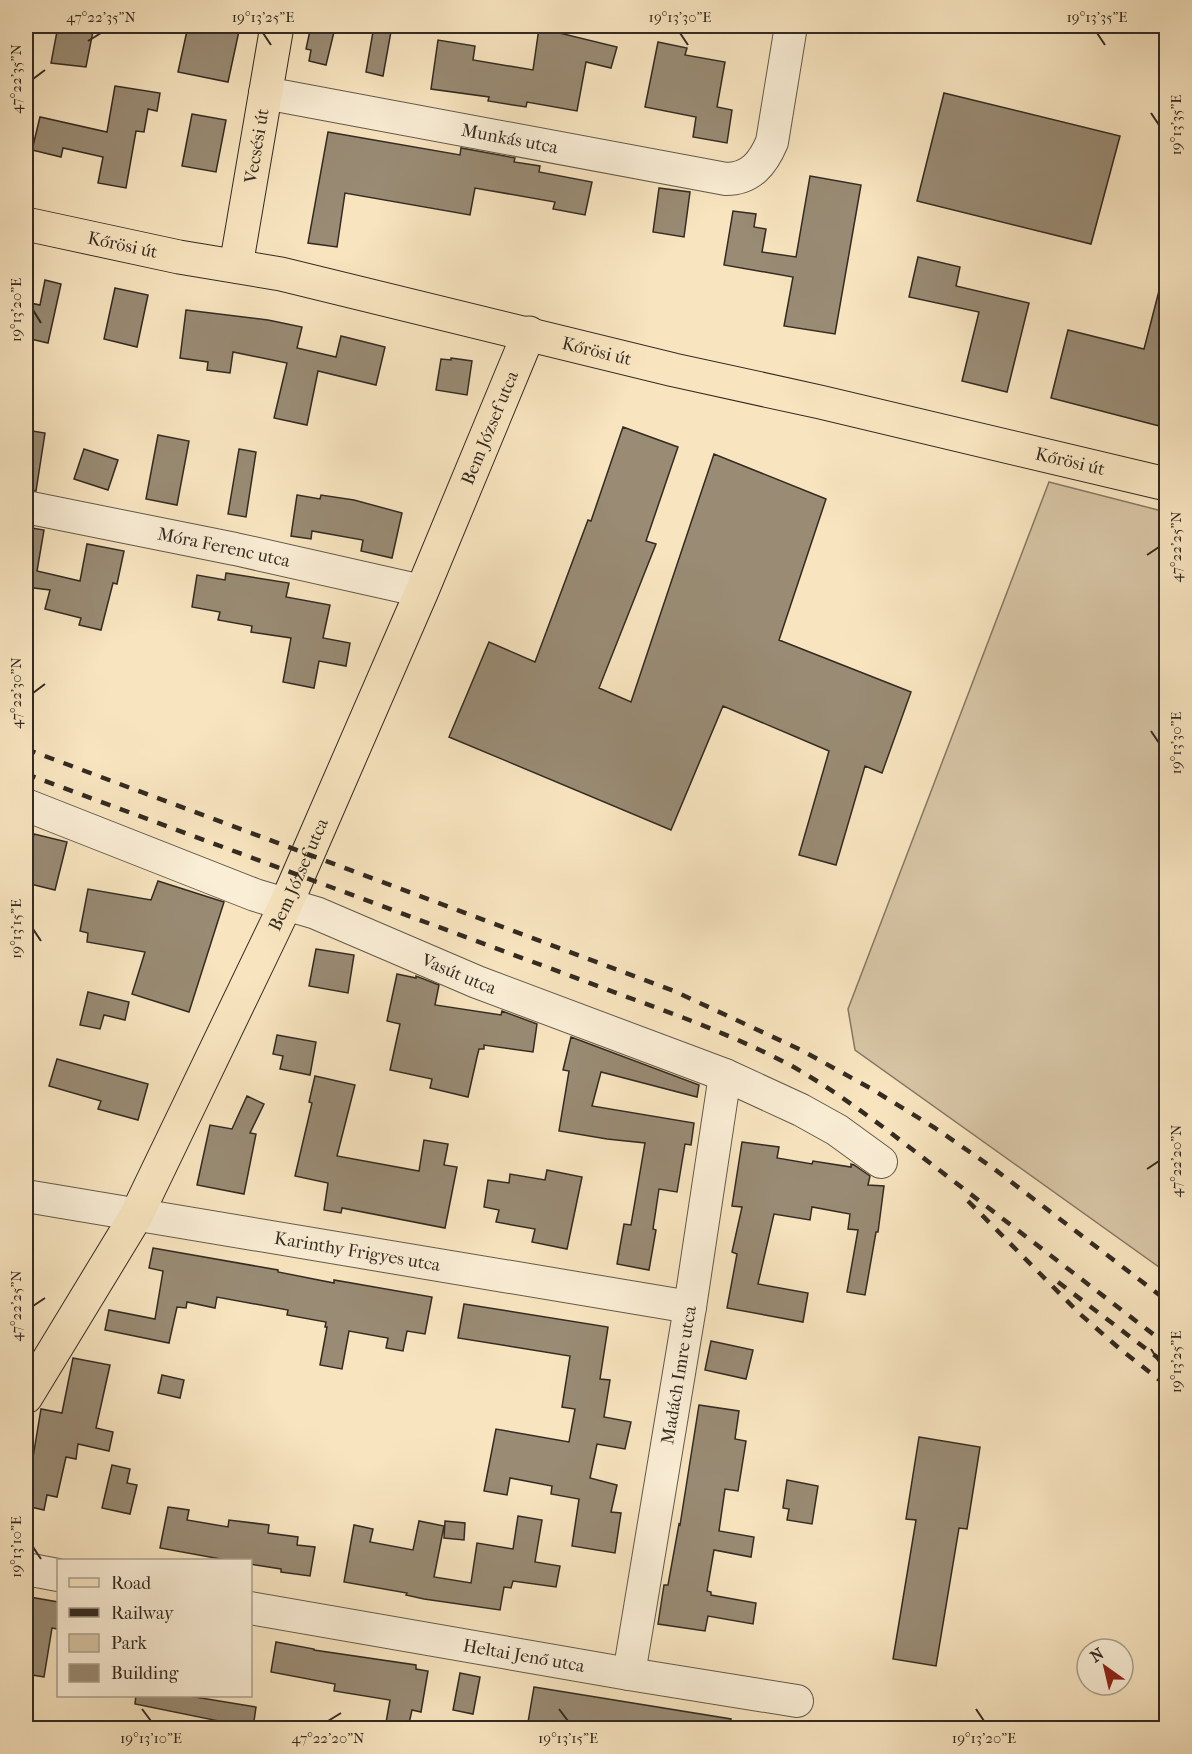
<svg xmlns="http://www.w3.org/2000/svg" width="1192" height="1754" font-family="'IM FELL French Canon',serif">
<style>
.green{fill:#d7c5a5;stroke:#857863;stroke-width:1.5}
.building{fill:#998b74;stroke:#332a21;stroke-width:1.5}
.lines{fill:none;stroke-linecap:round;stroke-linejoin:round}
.minor-casing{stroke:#645949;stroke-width:34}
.major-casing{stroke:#332a21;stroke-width:35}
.minor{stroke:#faeed6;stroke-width:32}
.major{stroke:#f8e5c0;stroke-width:33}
.rail{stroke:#332a21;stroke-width:4.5;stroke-dasharray:10 10;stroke-linecap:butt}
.ticks{fill:none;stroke:#332a21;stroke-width:2}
.labels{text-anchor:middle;stroke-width:4.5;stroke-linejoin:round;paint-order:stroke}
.street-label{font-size:18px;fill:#332a21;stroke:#faeed6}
.neatline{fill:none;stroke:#332a21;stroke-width:2}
.ticks-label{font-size:15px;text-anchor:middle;fill:#332a21}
</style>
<rect width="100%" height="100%" fill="#f8e5c0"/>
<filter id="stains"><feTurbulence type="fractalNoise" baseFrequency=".00333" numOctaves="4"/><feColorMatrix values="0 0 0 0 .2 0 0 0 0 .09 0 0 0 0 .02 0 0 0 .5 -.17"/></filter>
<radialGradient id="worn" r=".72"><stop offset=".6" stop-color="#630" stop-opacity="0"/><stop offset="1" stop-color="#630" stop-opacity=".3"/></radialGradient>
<!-- green -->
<path class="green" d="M 1049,482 L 1162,511 L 1161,578 L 1166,583 L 1166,1272 L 855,1050 L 848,1009 Z"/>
<!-- building -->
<path class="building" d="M 58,26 L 94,26 L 86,67 L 51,63 Z
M 188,26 L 212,26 L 239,31 L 228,82 L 178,72 Z
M 311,26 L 334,32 L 326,65 L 309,61 L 311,50 L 306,49 Z
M 374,26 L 392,26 L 383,76 L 366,72 Z
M 539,28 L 617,47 L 611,68 L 586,62 L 577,111 L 527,102 L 526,107 L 488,101 L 489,97 L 431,89 L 438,40 L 475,46 L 473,60 L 533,70 Z
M 658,42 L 687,48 L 685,55 L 725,62 L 717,107 L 732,110 L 727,143 L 693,137 L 696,117 L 645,107 Z
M 115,86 L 160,93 L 157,111 L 148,109 L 144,132 L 136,131 L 126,188 L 98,183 L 103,157 L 63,148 L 61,157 L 32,150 L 40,117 L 107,132 Z
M 944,93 L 1120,136 L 1091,244 L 917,201 Z
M 192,114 L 226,120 L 216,172 L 182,166 Z
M 328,132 L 460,155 L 461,148 L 515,158 L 514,162 L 540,166 L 539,172 L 592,182 L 585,215 L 553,209 L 555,202 L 475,188 L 470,215 L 345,193 L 337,247 L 308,243 Z
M 810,176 L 861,185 L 835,334 L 784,326 L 793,277 L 724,265 L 733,211 L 756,214 L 754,227 L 766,229 L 762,252 L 796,257 Z
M 659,188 L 690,192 L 684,237 L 653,232 Z
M 918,257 L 960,267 L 956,286 L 1029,303 L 1007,392 L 962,381 L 979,312 L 909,297 Z
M 45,280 L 61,284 L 48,343 L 26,338 L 26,302 L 40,305 Z
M 1160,287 L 1167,287 L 1167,428 L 1051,398 L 1068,330 L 1144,349 Z
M 115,288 L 148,295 L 137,347 L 104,339 Z
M 186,310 L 268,320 L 302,327 L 297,348 L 336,357 L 341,336 L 385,347 L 376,385 L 318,371 L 307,425 L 274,418 L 287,363 L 233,352 L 230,373 L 207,370 L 208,362 L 180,358 Z
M 451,358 L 472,361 L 467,395 L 436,390 L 441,359 L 451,360 Z
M 623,427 L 678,447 L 646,541 L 656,544 L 599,688 L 631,702 L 714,454 L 826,499 L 779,640 L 911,692 L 882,773 L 865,766 L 836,865 L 799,855 L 829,751 L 723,706 L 671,830 L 449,737 L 489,642 L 535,662 L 588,520 L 591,521 Z
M 26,430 L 45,433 L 36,491 L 26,490 Z
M 158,435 L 189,441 L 177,505 L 146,499 Z
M 84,449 L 118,460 L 108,490 L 74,479 Z
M 239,449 L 256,452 L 246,517 L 228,514 Z
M 297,495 L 320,499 L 321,495 L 354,500 L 402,513 L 392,558 L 361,551 L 363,540 L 312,531 L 311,539 L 291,536 Z
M 26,527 L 44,530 L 37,571 L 80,581 L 87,544 L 124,551 L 117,584 L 113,583 L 101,630 L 79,625 L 81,618 L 45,609 L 50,590 L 26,587 Z
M 226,573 L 289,583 L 286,597 L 330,605 L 323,638 L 350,643 L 346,666 L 319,661 L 314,688 L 283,682 L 291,638 L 251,632 L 252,626 L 218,620 L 220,612 L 192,607 L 197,575 L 225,580 Z
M 34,834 L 67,842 L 55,890 L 26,883 L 26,869 Z
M 158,881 L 224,902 L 189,1012 L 132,994 L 145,952 L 87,942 L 88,933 L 80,931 L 88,889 L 151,900 Z
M 316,949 L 354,955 L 348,993 L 309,986 Z
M 397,974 L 416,978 L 416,976 L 439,985 L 435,1005 L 501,1015 L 502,1011 L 537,1024 L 533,1052 L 484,1045 L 484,1049 L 479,1049 L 477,1057 L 468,1097 L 430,1088 L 432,1079 L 390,1070 L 400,1024 L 387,1021 Z
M 88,992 L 129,1002 L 125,1020 L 104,1015 L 100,1029 L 80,1025 Z
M 277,1035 L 316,1042 L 310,1075 L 280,1069 L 283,1056 L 273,1054 Z
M 571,1037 L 699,1085 L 697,1097 L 601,1072 L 592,1106 L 694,1123 L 691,1145 L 685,1144 L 677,1192 L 659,1189 L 653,1229 L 656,1230 L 649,1270 L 617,1264 L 624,1224 L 631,1225 L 645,1143 L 607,1139 L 559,1131 L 569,1071 L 563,1070 Z
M 57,1059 L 148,1084 L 138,1120 L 98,1109 L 101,1101 L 49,1086 Z
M 315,1076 L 355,1085 L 337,1156 L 419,1171 L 424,1140 L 448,1144 L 444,1165 L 457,1167 L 445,1228 L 342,1208 L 341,1213 L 324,1210 L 328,1183 L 295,1176 L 312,1103 L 309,1102 Z
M 247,1096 L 264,1104 L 250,1133 L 256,1134 L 244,1194 L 197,1185 L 210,1125 L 232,1129 Z
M 742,1142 L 779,1147 L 777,1158 L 812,1164 L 813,1161 L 851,1167 L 851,1164 L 854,1165 L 870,1176 L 868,1185 L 884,1186 L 878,1232 L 876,1232 L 865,1295 L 847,1292 L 858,1230 L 848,1229 L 850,1214 L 812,1207 L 810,1220 L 774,1214 L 758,1284 L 808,1293 L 803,1322 L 727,1308 L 737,1254 L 732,1252 L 742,1207 L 732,1206 Z
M 547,1170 L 582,1177 L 567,1249 L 532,1242 L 535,1229 L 496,1222 L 499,1210 L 484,1207 L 488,1180 L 509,1183 L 510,1174 L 545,1180 Z
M 153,1248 L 278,1270 L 278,1272 L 334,1283 L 334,1280 L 432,1297 L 425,1334 L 407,1331 L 403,1351 L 386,1348 L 388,1338 L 349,1331 L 342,1369 L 320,1365 L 327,1327 L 325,1327 L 326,1322 L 287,1315 L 288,1310 L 217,1297 L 215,1308 L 187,1302 L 186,1308 L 177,1307 L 169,1343 L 105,1330 L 109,1310 L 155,1319 L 163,1271 L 149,1268 Z
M 464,1304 L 608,1327 L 600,1379 L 610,1380 L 604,1417 L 631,1422 L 625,1449 L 597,1444 L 590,1478 L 617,1485 L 611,1512 L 621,1513 L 615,1553 L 572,1546 L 579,1499 L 551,1494 L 552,1486 L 510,1478 L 507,1495 L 484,1491 L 496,1429 L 569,1442 L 575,1409 L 562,1407 L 570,1356 L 458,1338 Z
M 711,1341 L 753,1350 L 746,1379 L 705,1370 Z
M 73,1358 L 110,1365 L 96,1428 L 113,1432 L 109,1451 L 78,1444 L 76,1459 L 66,1457 L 57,1497 L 47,1495 L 44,1510 L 26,1506 L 26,1468 L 31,1469 L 41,1409 L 62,1413 Z
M 162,1375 L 184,1380 L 180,1398 L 158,1393 Z
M 699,1405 L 739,1411 L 735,1439 L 746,1441 L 738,1491 L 725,1489 L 719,1531 L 754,1537 L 751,1557 L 714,1550 L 707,1591 L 711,1592 L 711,1595 L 756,1603 L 753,1624 L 708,1616 L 705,1631 L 658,1624 L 664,1585 L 668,1585 L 679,1524 L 680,1525 Z
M 919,1437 L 980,1447 L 967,1529 L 959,1528 L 936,1666 L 893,1659 L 916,1520 L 906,1519 Z
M 112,1465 L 130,1469 L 127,1483 L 137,1485 L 130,1514 L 102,1508 Z
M 787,1480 L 818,1486 L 812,1524 L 787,1520 L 789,1509 L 783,1508 Z
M 168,1507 L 189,1510 L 187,1520 L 228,1527 L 229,1520 L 269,1525 L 268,1533 L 298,1537 L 297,1545 L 315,1547 L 310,1576 L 281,1572 L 281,1569 L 250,1564 L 250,1560 L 226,1560 L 160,1548 Z
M 518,1516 L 542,1520 L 535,1562 L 560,1566 L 556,1587 L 513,1581 L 511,1588 L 504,1587 L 500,1610 L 424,1599 L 406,1595 L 407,1593 L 344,1582 L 354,1525 L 373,1529 L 370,1542 L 413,1550 L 419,1521 L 444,1526 L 434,1577 L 471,1583 L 477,1543 L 513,1549 Z
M 445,1521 L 465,1523 L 464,1540 L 444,1538 Z
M 30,1597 L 58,1602 L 58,1629 L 52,1628 L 44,1677 L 26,1674 L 26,1621 Z
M 276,1642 L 314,1649 L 314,1650 L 416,1665 L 416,1669 L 428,1671 L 421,1712 L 412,1710 L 408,1728 L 385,1728 L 390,1700 L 334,1691 L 335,1684 L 271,1672 Z
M 460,1673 L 480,1677 L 473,1714 L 453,1710 Z
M 534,1687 L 731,1719 L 730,1728 L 571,1728 L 528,1722 Z
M 136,1695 L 183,1695 L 256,1707 L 253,1728 L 219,1725 L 219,1721 L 135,1704 Z"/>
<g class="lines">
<defs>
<g id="minor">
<path id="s1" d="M 265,93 L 726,179 C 751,179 763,163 772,142 L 791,26"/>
<path id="s2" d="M 26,507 L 235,549 L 422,591"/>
<path id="s3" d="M 26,805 L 255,895 L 316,913 L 477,982 L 725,1075 L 801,1110 L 837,1130 L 881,1162"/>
<path id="s4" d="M 26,1196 L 690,1307"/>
<path d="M 26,1569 L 58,1575"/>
<path id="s5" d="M 250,1608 L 629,1674 L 797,1701"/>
<path id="s6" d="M 629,1674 L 690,1307 L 725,1075"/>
</g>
<g id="major">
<path id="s7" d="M 26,224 L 179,257 L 281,274 L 674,370 L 820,402 L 1166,484"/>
<path id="s8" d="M 236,266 L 277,26"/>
<path id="s9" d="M 26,1397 L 136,1216 L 286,904 L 422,591 L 529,333"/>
</g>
</defs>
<!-- minor casing -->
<use href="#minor" class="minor-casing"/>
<!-- major casing -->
<use href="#major" class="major-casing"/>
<!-- minor -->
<use href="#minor" class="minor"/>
<!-- major -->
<use href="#major" class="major"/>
<!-- rail -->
<path class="rail" d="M 26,749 L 674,991 L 801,1050 L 870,1088 L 935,1128 L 993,1168 L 1166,1300
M 26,774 L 684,1018 C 720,1032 756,1047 790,1065 C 824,1084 856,1107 887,1130 L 1166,1344
M 968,1201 L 1080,1314 L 1120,1349 L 1166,1385
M 1058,1282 L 1166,1364"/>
</g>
<!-- ticks -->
<path class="ticks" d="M 263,33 L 271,45M 680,33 L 688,45M 1097,33 L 1105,45M 88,41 L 101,33M 33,79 L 45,70M 1151,113 L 1159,125M 33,310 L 41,323M 1147,555 L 1159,547M 33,693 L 45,684M 1151,731 L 1159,743M 33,929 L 41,941M 1147,1169 L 1159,1161M 33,1306 L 45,1298M 1151,1349 L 1159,1362M 33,1547 L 41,1559M 142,1709 L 151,1721M 559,1709 L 568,1721M 976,1709 L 984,1721M 328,1721 L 341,1713"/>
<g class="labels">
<!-- street labels -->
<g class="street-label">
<text dy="6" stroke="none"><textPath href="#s1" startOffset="249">Munkás utca</textPath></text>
<text dy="6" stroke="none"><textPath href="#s8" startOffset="122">Vecsési út</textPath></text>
<text dy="6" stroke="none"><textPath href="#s7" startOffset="99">Kőrösi út</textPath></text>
<text dy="6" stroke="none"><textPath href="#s7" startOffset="585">Kőrösi út</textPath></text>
<text dy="6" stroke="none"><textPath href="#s9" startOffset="1076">Bem József utca</textPath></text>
<text dy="6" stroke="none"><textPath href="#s7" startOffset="1071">Kőrösi út</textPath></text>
<text dy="6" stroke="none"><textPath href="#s2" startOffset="202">Móra Ferenc utca</textPath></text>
<text dy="6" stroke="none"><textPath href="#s9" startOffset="590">Bem József utca</textPath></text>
<text dy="6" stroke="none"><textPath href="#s3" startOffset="465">Vasút utca</textPath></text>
<text dy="6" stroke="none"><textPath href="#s4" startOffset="336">Karinthy Frigyes utca</textPath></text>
<text dy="6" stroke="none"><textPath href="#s6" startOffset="303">Madách Imre utca</textPath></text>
<text dy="6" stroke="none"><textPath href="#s5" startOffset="278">Heltai Jenő utca</textPath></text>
</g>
</g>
<!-- margin -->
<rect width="1192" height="1754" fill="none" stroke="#f8e5c0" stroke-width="66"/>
<!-- legend -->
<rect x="57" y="1559" width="195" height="138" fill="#faeed6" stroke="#aaa08e" stroke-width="1.5"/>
<rect x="69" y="1578" width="30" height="9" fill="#f8e5c0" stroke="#aaa08e" stroke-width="1.5"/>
<text x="111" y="1589" font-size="18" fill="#332a21">Road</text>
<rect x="69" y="1608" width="30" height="9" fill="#332a21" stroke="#aaa08e" stroke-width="1.5"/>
<text x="111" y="1619" font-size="18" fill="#332a21">Railway</text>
<rect x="69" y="1634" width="30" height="18" fill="#d7c5a5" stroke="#aaa08e" stroke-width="1.5"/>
<text x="111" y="1649" font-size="18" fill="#332a21">Park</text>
<rect x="69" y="1664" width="30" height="18" fill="#998b74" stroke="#aaa08e" stroke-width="1.5"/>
<text x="111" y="1679" font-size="18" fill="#332a21">Building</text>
<!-- north arrow -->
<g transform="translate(1105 1667) rotate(326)"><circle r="28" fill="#faeed6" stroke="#aaa08e" stroke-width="1.5"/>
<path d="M0-4.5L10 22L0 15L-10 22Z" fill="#8f2418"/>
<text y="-9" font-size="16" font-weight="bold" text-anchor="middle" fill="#332a21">N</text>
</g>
<rect x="33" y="33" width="1126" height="1688" class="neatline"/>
<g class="ticks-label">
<text x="101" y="22">47°22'35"N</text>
<text x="263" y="22">19°13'25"E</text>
<text x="680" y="22">19°13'30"E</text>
<text x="1097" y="22">19°13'35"E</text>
<text transform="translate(16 79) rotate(-90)" y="5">47°22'35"N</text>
<text transform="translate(1176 125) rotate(-90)" y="5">19°13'35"E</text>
<text transform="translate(16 310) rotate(-90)" y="5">19°13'20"E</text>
<text transform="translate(1176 547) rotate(-90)" y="5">47°22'25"N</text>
<text transform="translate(16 693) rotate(-90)" y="5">47°22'30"N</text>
<text transform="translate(1176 743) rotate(-90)" y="5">19°13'30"E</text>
<text transform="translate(16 929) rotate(-90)" y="5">19°13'15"E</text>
<text transform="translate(1176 1161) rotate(-90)" y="5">47°22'20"N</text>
<text transform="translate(16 1306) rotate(-90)" y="5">47°22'25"N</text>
<text transform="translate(1176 1362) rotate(-90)" y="5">19°13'25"E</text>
<text transform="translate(16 1547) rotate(-90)" y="5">19°13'10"E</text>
<text x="151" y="1743">19°13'10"E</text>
<text x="328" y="1743">47°22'20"N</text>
<text x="568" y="1743">19°13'15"E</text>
<text x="984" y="1743">19°13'20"E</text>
</g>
<rect width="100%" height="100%" filter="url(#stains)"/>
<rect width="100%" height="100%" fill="url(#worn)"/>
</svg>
